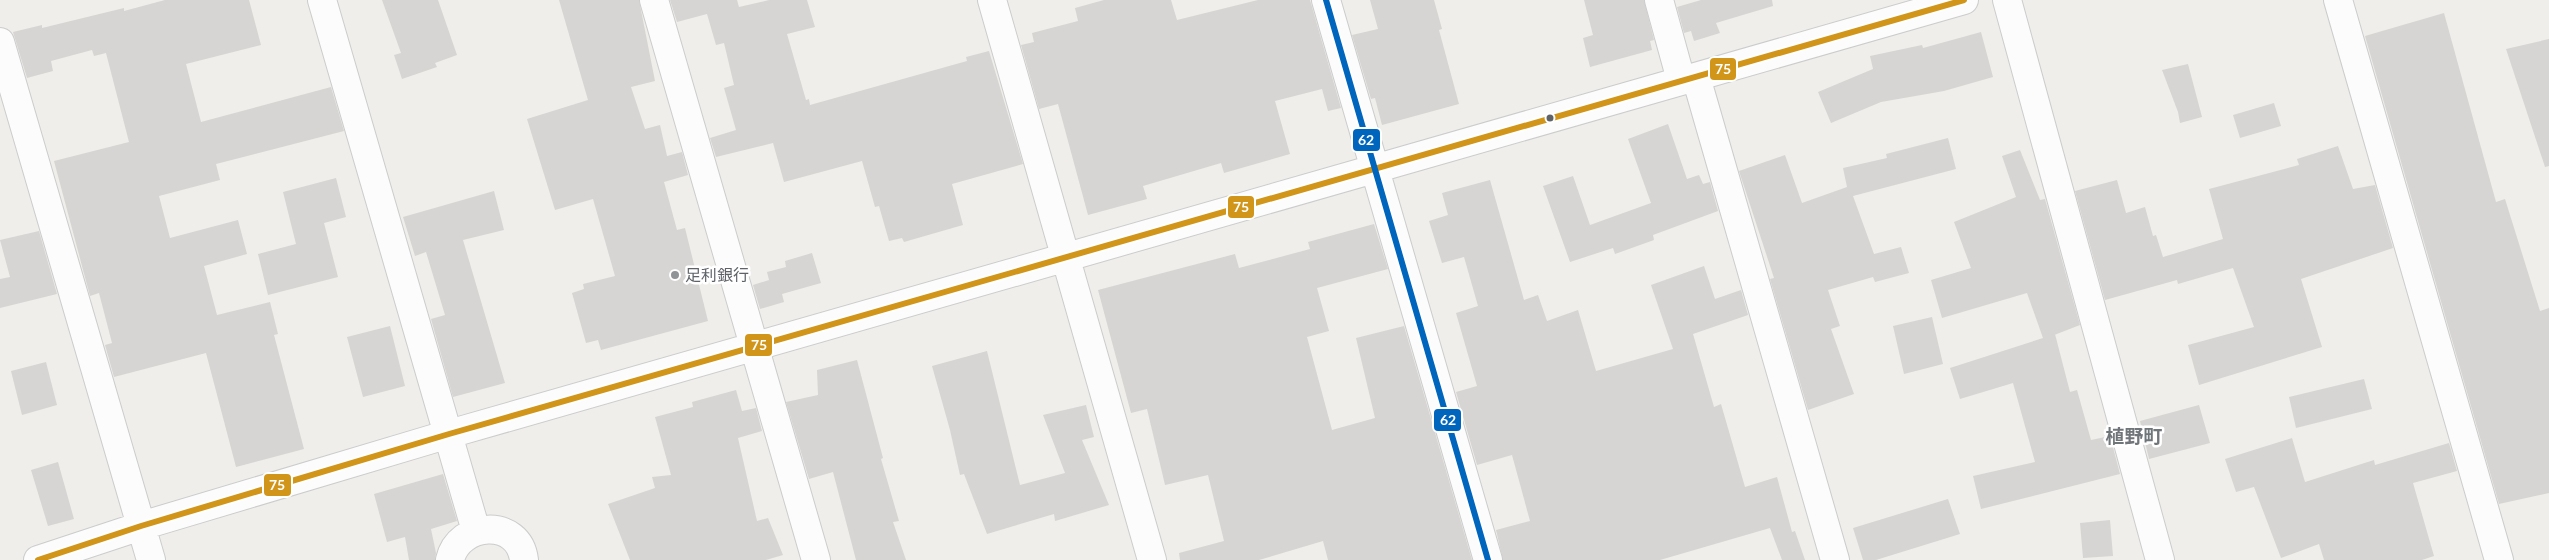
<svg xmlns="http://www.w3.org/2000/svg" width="2549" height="560" font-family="Lato,'Noto Sans JP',sans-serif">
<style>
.building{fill:#d6d5d3}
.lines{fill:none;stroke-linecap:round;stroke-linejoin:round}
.minor-casing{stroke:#cbcccc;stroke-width:30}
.minor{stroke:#fdfcfc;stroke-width:28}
.bus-1-casing{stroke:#fff;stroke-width:10}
.bus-2-casing{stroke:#fff;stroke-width:10}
.bus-1{stroke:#d1951a;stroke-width:6}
.bus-2{stroke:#0065bd;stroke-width:6}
.bus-dot{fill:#5f6368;stroke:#fff;stroke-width:2}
.poi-dot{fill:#919496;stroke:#fff;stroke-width:2}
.labels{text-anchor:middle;stroke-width:5;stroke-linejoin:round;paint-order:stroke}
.poi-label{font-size:16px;fill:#5f6368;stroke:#fff;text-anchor:start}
.quarter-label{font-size:19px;font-weight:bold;fill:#70757a;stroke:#fff}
.line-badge{stroke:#fff;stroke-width:2}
.badge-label{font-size:14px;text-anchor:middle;font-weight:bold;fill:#fff}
</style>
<rect width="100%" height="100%" fill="#efeeea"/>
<!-- building -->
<path class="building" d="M 165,0 L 249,0 L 261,45 L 186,64 L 201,122 L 331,87 L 344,131 L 216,164 L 220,180 L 159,196 L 170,238 L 238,220 L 247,254 L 204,266 L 217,315 L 270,302 L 278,334 L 274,335 L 304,449 L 236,467 L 206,353 L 114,377 L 105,345 L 112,343 L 99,293 L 90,296 L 54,161 L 129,142 L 106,53 L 94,56 L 92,50 L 51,61 L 53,71 L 27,78 L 13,32 L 42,25 L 42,28 L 124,8 L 124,11 Z
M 382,0 L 438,0 L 457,55 L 435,63 L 437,67 L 402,79 L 394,55 L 401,53 Z
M 559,0 L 639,0 L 655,81 L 631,87 L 645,129 L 660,125 L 667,156 L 682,152 L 688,175 L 664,182 L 677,230 L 685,228 L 708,321 L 601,350 L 598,340 L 586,343 L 572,293 L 584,289 L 583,284 L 615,276 L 593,199 L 555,210 L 527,119 L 588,100 Z
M 670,0 L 737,0 L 739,7 L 769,0 L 807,0 L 815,27 L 787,34 L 806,100 L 809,99 L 810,105 L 967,61 L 966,57 L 989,51 L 1023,164 L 952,184 L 963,225 L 904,242 L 902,238 L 889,241 L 879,206 L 875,207 L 862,161 L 784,182 L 773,143 L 716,157 L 710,138 L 736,130 L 724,88 L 734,85 L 724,43 L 716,45 L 707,14 L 677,22 Z
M 1104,0 L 1171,0 L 1177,20 L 1258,0 L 1310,0 L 1341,108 L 1328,111 L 1322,89 L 1275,101 L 1290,154 L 1224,173 L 1221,163 L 1143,186 L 1147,199 L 1088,215 L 1058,104 L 1039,109 L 1021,45 L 1034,42 L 1032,33 L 1078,21 L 1075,8 Z
M 1370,0 L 1434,0 L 1442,29 L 1439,30 L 1459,104 L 1382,125 L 1375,98 L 1371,99 L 1352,35 L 1378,29 Z
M 1584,0 L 1644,0 L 1654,40 L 1650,41 L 1652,50 L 1590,67 L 1583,38 L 1593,35 Z
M 1701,0 L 1772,0 L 1773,6 L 1716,23 L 1720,33 L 1694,41 L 1691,31 L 1684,33 L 1677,7 Z
M 2444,13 L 2496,202 L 2505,199 L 2540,311 L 2549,308 L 2549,493 L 2499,504 L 2365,36 Z
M 1981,32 L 1993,77 L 1944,91 L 1881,102 L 1831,123 L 1818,92 L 1873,69 L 1870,56 L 1922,45 L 1923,48 Z
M 2549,39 L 2549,166 L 2545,167 L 2506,49 Z
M 2188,64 L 2202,117 L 2180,123 L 2178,112 L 2162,70 Z
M 2274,103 L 2281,126 L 2240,138 L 2233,115 Z
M 1668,124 L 1687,179 L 1699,175 L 1703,184 L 1710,182 L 1718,211 L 1653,235 L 1654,240 L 1615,254 L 1613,248 L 1570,262 L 1543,186 L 1573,176 L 1590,225 L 1651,203 L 1628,139 Z
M 1948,138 L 1956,169 L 1853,196 L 1874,254 L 1901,247 L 1909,273 L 1875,282 L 1873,277 L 1828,290 L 1840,326 L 1831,329 L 1854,394 L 1808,410 L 1770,279 L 1774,278 L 1739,171 L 1785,155 L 1802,203 L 1847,187 L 1843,168 L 1887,158 L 1886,154 Z
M 2338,146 L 2353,189 L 2375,185 L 2393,248 L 2301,279 L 2322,347 L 2199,385 L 2188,345 L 2254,327 L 2233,268 L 2178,284 L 2177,280 L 2105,300 L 2075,191 L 2117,180 L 2126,213 L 2145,207 L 2153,236 L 2156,235 L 2163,257 L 2223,239 L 2209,189 L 2299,165 L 2297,159 Z
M 2020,150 L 2040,200 L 2045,199 L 2080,325 L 2049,337 L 2055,334 L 2070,392 L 2077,390 L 2091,440 L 2110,436 L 2120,474 L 1981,509 L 1973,476 L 2035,462 L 2013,383 L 1960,399 L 1950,368 L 2043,338 L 2027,293 L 1942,318 L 1931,280 L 1971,268 L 1954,222 L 2016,197 L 2002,156 Z
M 336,178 L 346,217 L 324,223 L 338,277 L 268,295 L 258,254 L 296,244 L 283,192 Z
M 1490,180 L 1524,300 L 1538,295 L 1547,321 L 1578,310 L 1596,371 L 1673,349 L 1651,285 L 1704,266 L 1715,299 L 1741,290 L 1748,315 L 1693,334 L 1714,407 L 1721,404 L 1745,487 L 1777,477 L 1792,532 L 1795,531 L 1805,560 L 1782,560 L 1770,528 L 1660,560 L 1503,560 L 1496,530 L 1530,521 L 1512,455 L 1477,465 L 1456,392 L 1477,386 L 1456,313 L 1478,306 L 1464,257 L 1442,263 L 1429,221 L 1448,215 L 1442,193 Z
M 494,191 L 504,230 L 463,240 L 505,383 L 453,397 L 431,319 L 445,315 L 426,252 L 415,256 L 403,217 Z
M 1374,224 L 1388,269 L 1317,288 L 1329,331 L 1307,337 L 1332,430 L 1375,418 L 1356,338 L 1404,326 L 1472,560 L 1328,560 L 1323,541 L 1259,560 L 1180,560 L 1179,553 L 1224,541 L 1208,475 L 1165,485 L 1147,409 L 1131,413 L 1098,290 L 1235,254 L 1239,268 L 1310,249 L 1308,242 Z
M 39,231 L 57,294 L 0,308 L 0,279 L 10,277 L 0,240 Z
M 812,253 L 821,283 L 782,294 L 784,302 L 760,309 L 753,285 L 769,280 L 767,272 L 786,267 L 785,261 Z
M 1932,317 L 1943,364 L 1904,374 L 1893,326 Z
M 390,326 L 405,386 L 363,397 L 347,337 Z
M 987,351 L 1020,485 L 1065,473 L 1043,415 L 1086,405 L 1094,437 L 1082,440 L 1109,505 L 1055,521 L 1054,514 L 987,534 L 964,474 L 960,475 L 950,430 L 932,366 Z
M 857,360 L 883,458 L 881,459 L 899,521 L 893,522 L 906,560 L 856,560 L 833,472 L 809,479 L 786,402 L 818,395 L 817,370 Z
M 46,362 L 57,405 L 22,415 L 11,371 Z
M 2364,379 L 2372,409 L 2296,428 L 2289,397 Z
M 736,390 L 742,411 L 756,408 L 762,431 L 738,438 L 757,521 L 768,518 L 783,555 L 766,560 L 630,560 L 608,504 L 655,488 L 652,477 L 671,475 L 655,417 L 693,407 L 692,402 Z
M 2199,405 L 2210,443 L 2149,459 L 2140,421 Z
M 2292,438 L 2305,482 L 2374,460 L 2375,465 L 2449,443 L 2457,471 L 2413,483 L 2434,556 L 2422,560 L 2324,560 L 2319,544 L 2281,558 L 2254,487 L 2236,492 L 2225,459 Z
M 58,462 L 74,519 L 48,526 L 31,470 Z
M 443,474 L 457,521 L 431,529 L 436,553 L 435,560 L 409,560 L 405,537 L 387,542 L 374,494 Z
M 1948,499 L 1960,534 L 1876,560 L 1863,560 L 1853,528 Z
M 2110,520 L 2113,556 L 2083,558 L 2080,523 Z"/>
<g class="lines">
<defs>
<path id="minor" d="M 322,0 L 476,531
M 654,0 L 816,560
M 992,0 L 1152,560
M 1326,0 L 1488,560
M 1659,0 L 1681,80
M 2007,0 L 2160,560
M 2338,0 L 2499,560
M 0,42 L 151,560
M 1696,77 L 1835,560
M 38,560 L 141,526 L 449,434 L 1964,0
M 450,560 C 458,522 519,517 524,560"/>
</defs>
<!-- minor casing -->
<use href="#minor" class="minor-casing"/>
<!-- minor -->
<use href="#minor" class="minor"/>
<defs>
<path id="bus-1" d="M 38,560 L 141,526 L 449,434 L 1964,0"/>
<path id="bus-2" d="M 1326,0 L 1488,560"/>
</defs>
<!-- bus-1 casing -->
<use href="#bus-1" class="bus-1-casing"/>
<!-- bus-2 casing -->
<use href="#bus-2" class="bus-2-casing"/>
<!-- bus-1 -->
<use href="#bus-1" class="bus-1"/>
<!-- bus-2 -->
<use href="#bus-2" class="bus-2"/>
</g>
<!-- markers -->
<circle class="bus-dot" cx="1550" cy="118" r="4.5"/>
<circle class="poi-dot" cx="675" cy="275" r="5"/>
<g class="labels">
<!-- poi labels -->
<g class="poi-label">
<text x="685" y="281">足利銀行</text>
</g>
<!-- quarter labels -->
<g class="quarter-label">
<text x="2134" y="443">植野町</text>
</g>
</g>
<g class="line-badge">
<rect x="1709" y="57" width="28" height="24" rx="5" fill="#d1951a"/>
<rect x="1352" y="128" width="29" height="24" rx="5" fill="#0065bd"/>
<rect x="1227" y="195" width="28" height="24" rx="5" fill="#d1951a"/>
<rect x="744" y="333" width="29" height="24" rx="5" fill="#d1951a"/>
<rect x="1433" y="408" width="29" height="24" rx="5" fill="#0065bd"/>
<rect x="263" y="473" width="29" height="24" rx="5" fill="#d1951a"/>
</g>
<g class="badge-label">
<text x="1723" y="74">75</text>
<text x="1366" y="145">62</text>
<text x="1241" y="212">75</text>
<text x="759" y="350">75</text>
<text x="1448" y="425">62</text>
<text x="277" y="490">75</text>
</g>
</svg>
